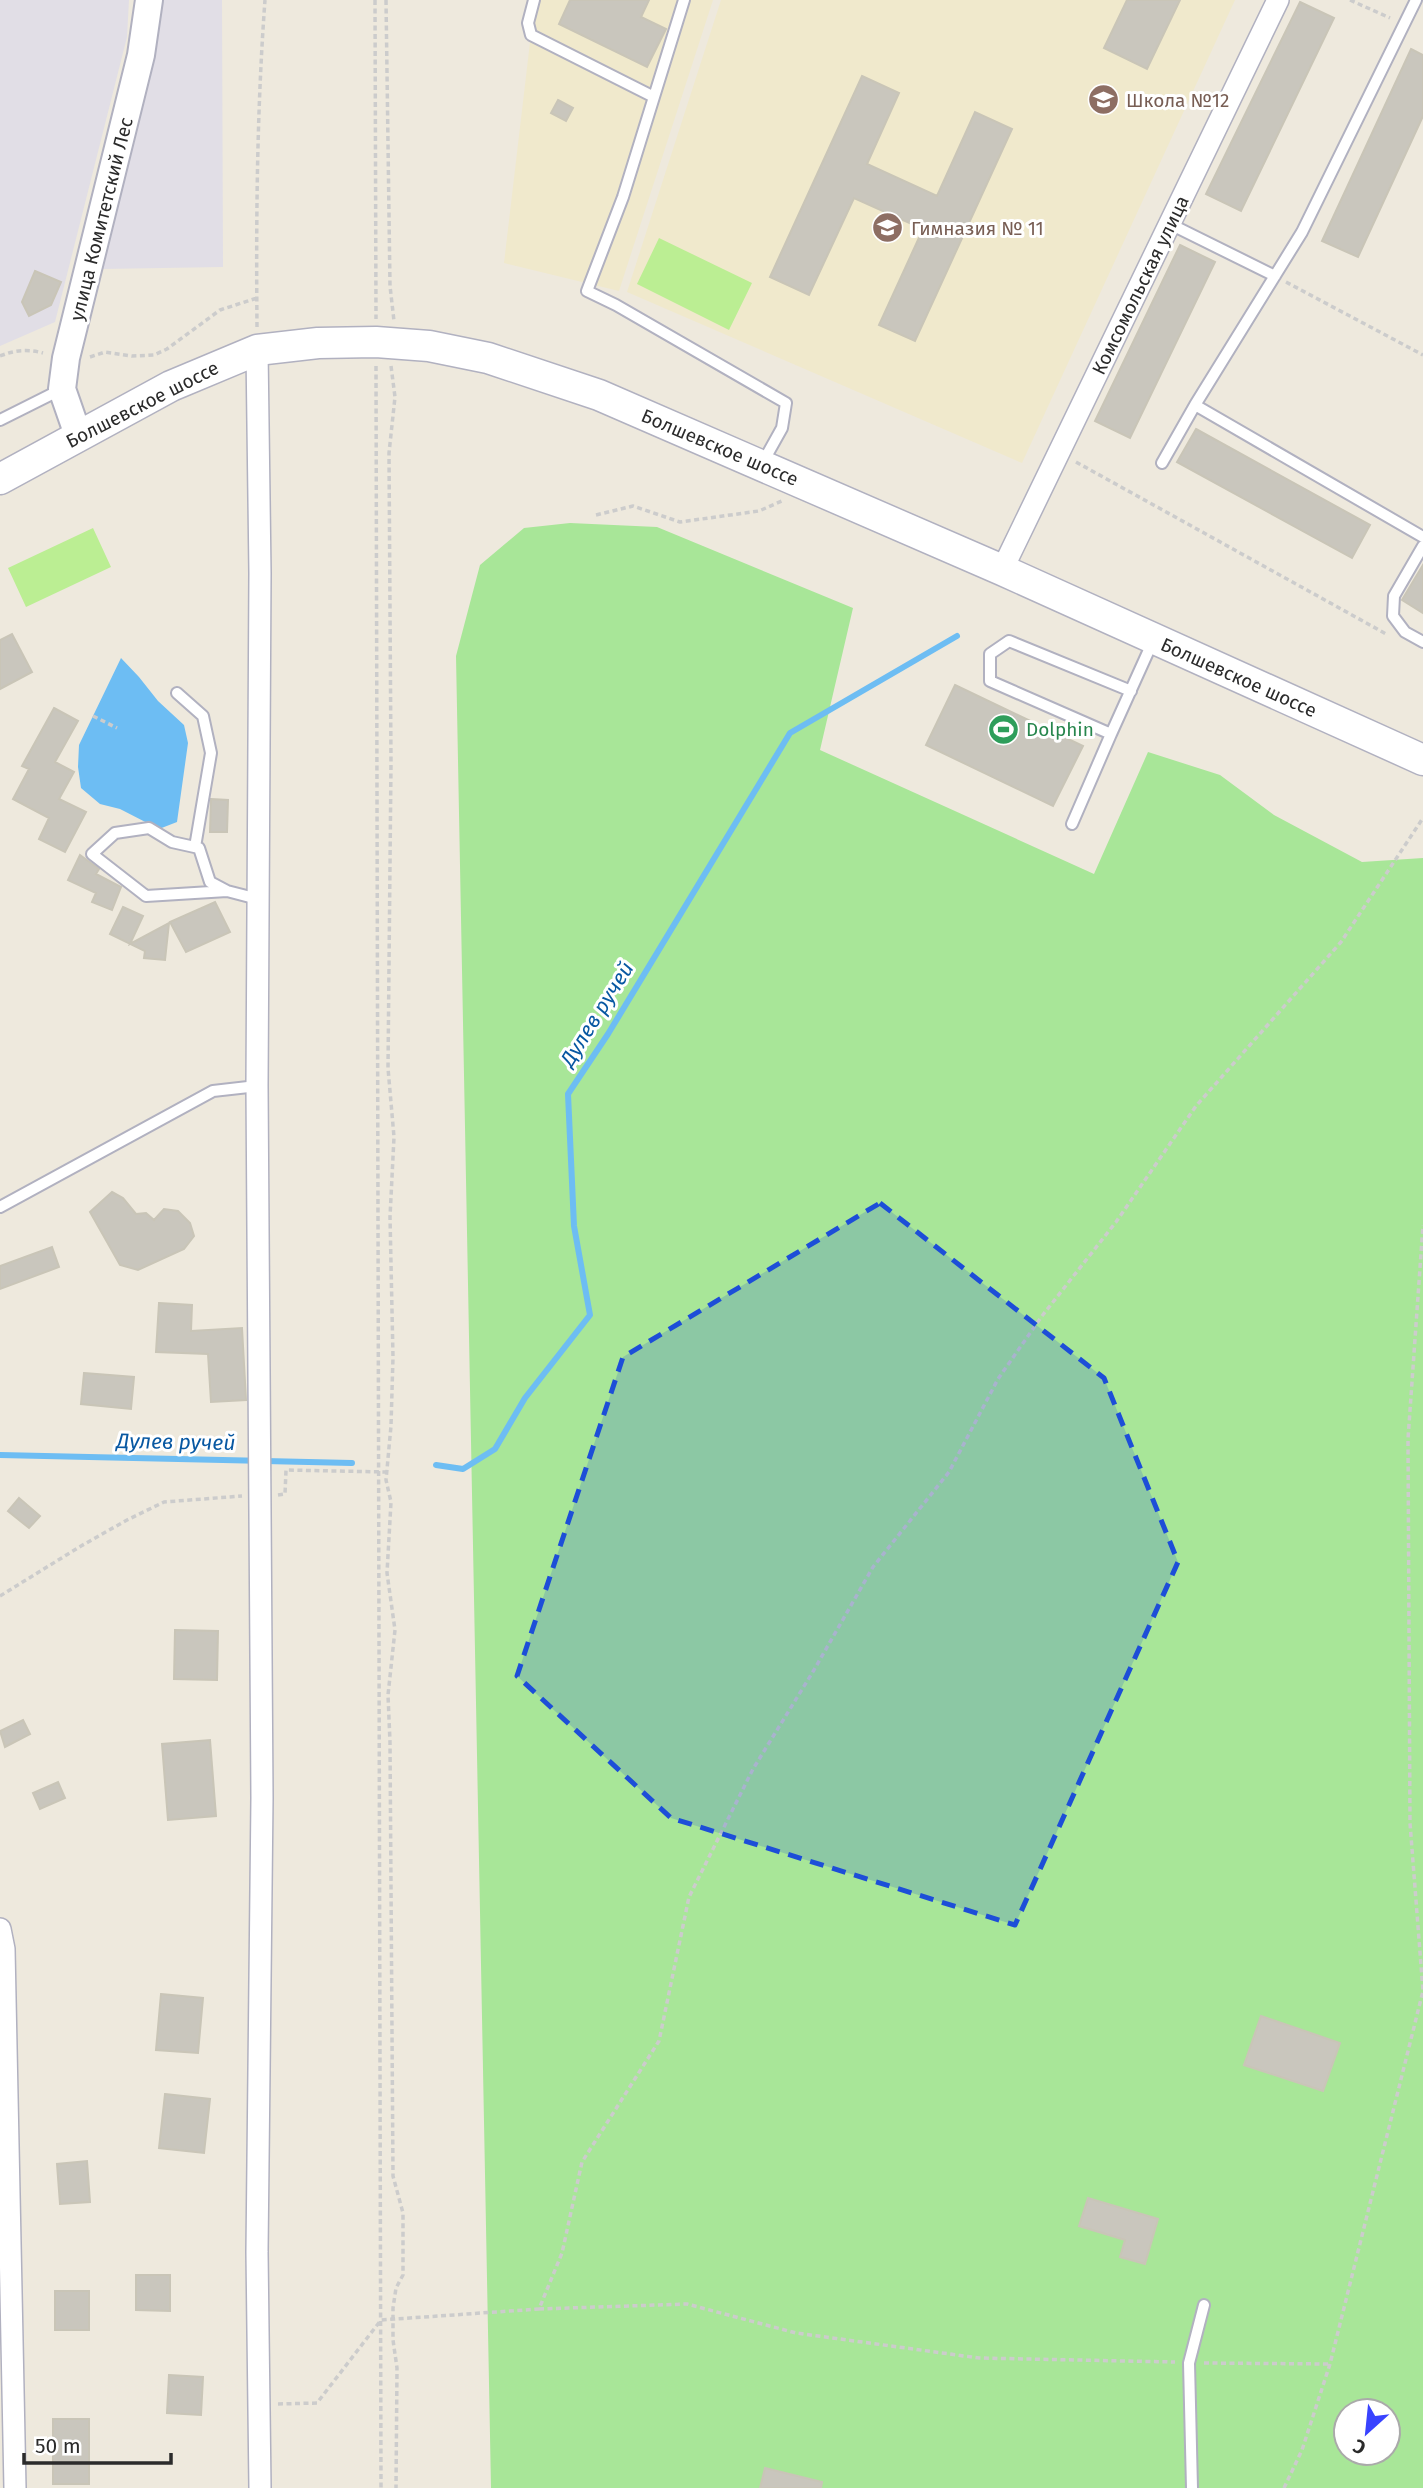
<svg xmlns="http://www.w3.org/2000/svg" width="1423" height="2488" font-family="'Fira Sans',sans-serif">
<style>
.industrial{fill:#e1dee6}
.education{fill:#f0e9cc}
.green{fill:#a8e698;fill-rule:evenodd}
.pitch{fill:#bbee93}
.water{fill:#6dbdf3}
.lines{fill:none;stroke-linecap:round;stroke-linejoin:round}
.stream{stroke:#6dbdf3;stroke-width:6}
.building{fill:#c9c6bd;stroke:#c9c5b7;stroke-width:2}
.service-casing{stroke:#b1b1c0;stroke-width:14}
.minor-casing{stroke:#b1b1c0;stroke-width:24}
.tertiary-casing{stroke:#b1b1c0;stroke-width:30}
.secondary-casing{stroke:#b1b1c0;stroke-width:33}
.path{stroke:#ccc;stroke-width:3.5;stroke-dasharray:5 3.5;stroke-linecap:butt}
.service{stroke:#fff;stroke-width:10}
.minor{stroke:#fff;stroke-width:21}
.tertiary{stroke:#fff;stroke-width:26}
.secondary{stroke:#fff;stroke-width:30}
.marked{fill:#1d4ed8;fill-opacity:0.2;stroke:#1d4ed8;stroke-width:5;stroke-dasharray:14 9;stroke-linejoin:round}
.labels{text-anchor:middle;stroke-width:6;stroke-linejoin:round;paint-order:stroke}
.education-label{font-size:19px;fill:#785e54;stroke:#fff;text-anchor:start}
.street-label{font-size:19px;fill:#2b2b2b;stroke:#fff}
.leisure-label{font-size:19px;fill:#27864d;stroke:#fff;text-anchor:start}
.water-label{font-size:21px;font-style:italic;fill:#0858a2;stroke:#fff}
</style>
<rect width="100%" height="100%" fill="#eee9dd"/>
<!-- industrial -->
<path class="industrial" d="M 0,0 L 129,0 L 127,37 L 55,322 L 0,346 Z
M 163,0 L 222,0 L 223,267 L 102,269 L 109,224 L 154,56 Z"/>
<!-- education -->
<path class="education" d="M 535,0 L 713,0 L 619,291 L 504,263 Z
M 721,0 L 1235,0 L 1022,463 L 627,292 Z"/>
<!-- green -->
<path class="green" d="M 570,523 L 657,527 L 853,608 L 820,750 L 1094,874 L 1148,752 L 1220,775 L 1274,815 L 1362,862 L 1423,858 L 1423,2488 L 491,2488 L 456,656 L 480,565 L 524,528 ZM 1346,2411 L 1388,2411 L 1388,2453 L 1346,2453 Z"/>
<!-- pitch -->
<path class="pitch" d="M 659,238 L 752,283 L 729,330 L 637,284 Z
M 93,528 L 111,567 L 26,607 L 8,568 Z"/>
<!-- water -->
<path class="water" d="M 121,658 L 139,677 L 158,701 L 184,725 L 188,743 L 177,822 L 159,829 L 120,809 L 100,804 L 81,788 L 78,767 L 79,745 Z"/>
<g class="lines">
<!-- stream -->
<path class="stream" d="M 0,1455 L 352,1463
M 436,1465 L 463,1469 L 495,1449 L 525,1398 L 590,1315 L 574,1226 L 568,1094 L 608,1034 L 790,733 L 957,636"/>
</g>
<!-- building -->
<path class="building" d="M 570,0 L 649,0 L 641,17 L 666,29 L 647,67 L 559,24 Z
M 1127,0 L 1180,0 L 1147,69 L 1104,48 Z
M 1300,2 L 1334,18 L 1241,211 L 1206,194 Z
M 1411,49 L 1423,55 L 1423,116 L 1358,257 L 1322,241 Z
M 862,76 L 899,93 L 867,164 L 937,196 L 975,112 L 1012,129 L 915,341 L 879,325 L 923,229 L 854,198 L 809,295 L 770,277 Z
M 558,100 L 573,108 L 566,121 L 551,113 Z
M 1180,245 L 1215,262 L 1130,438 L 1095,421 Z
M 35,271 L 61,282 L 51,305 L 29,316 L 22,302 Z
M 1196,429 L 1370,525 L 1352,558 L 1177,462 Z
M 1423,565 L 1423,613 L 1402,600 Z
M 12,634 L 32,672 L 0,689 L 0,640 Z
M 955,685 L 1083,746 L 1053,806 L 926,745 Z
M 54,708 L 78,721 L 55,762 L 74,772 L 59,799 L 86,812 L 65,852 L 39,839 L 49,818 L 13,799 L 29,769 L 22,766 Z
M 211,799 L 228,800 L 227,832 L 210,832 Z
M 80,855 L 99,869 L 96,874 L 121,887 L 112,910 L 92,902 L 96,893 L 68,880 Z
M 215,902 L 230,932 L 186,952 L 170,922 Z
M 123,907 L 143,916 L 130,944 L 169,923 L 165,960 L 144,958 L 145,951 L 110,934 Z
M 112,1192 L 123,1198 L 136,1214 L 146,1213 L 154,1220 L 164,1209 L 178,1211 L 190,1223 L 194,1236 L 184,1249 L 138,1270 L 120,1265 L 90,1212 Z
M 52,1247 L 59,1267 L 0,1289 L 0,1266 Z
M 159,1303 L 192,1305 L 191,1331 L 242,1328 L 246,1400 L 211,1402 L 208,1354 L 156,1352 Z
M 84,1373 L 134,1377 L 131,1409 L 81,1404 Z
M 19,1498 L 40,1516 L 29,1528 L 8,1511 Z
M 175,1630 L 218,1631 L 217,1680 L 174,1679 Z
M 23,1720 L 30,1734 L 5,1747 L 0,1731 Z
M 210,1740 L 216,1816 L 168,1820 L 162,1744 Z
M 58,1782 L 65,1798 L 40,1809 L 33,1793 Z
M 161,1994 L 203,1998 L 198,2053 L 156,2050 Z
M 1261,2016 L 1340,2043 L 1323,2091 L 1244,2065 Z
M 165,2094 L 210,2099 L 204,2153 L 159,2148 Z
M 87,2161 L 90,2202 L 60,2204 L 57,2164 Z
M 1088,2198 L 1158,2219 L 1145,2264 L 1120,2257 L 1125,2240 L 1079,2226 Z
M 136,2275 L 170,2275 L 170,2311 L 136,2310 Z
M 55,2291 L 89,2291 L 89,2330 L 55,2330 Z
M 169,2375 L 203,2377 L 201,2415 L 167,2413 Z
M 53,2419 L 89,2419 L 89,2484 L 53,2484 Z
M 765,2468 L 822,2482 L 821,2488 L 760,2488 Z"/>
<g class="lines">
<defs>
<path id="service" d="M 534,0 L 528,23 L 531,35 L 654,97
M 684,0 L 623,197 L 587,291 L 616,305 L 786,403 L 782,428 L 763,462
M 1170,224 L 1275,276
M 1195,405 L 1302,232 L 1416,0
M 0,420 L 62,389
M 1162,463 L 1195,405 L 1423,537
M 1423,546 L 1394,596 L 1393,616 L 1405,632 L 1423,642
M 1131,691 L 1009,641 L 990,654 L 990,681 L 1111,734 L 1153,641
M 177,693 L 203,716 L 211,753 L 195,847
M 1072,824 L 1111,734
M 227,891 L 210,882 L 199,848 L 172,842 L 149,828 L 115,833 L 92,854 L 146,896 L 227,891 L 258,899
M 0,1207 L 213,1091 L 257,1086
M 1192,2488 L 1189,2363 L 1204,2305"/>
<path id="minor" d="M 257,350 L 260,573 L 257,1086 L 262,1798 L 257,2252 L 260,2488
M 1002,570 L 1278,0
M 0,1929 L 4,1949 L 15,2488"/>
<path id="tertiary" d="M 78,435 L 62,389 L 66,358 L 141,55 L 149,0"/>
<path id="secondary" d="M 0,479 L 171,386 L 257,350 L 318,343 L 376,342 L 429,346 L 488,358 L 599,395 L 1002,570 L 1423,760"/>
</defs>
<!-- service casing -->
<use href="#service" class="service-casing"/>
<!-- minor casing -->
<use href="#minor" class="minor-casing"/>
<!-- tertiary casing -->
<use href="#tertiary" class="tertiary-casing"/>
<!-- secondary casing -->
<use href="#secondary" class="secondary-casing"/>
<!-- path -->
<path class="path" d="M 375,0 L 376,319
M 386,0 L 390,286 L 394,321
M 1350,0 L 1390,18
M 1286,282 L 1423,355
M 257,327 C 256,217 257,109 265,0
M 0,356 C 15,350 28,349 43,353
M 90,357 L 105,352 L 132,356 L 154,355 L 167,349 L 220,310 L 257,298
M 376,366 L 381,2488
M 391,366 L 395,397 L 389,453 L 391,763 L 388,1068 L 394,1137 L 390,1217 L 393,1357 L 391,1426 L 386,1480 L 391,1502 L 387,1573 L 395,1630 L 388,1695 L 390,1742 L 393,2176 L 403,2213 L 403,2275 L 396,2288 L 393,2308 L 393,2340 L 397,2368 L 396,2488
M 1076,462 L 1388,635
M 596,515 L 633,506 L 680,522 L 759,511 L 782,501
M 93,716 L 117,728
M 278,1495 L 285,1494 L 286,1470 L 386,1472
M 0,1596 L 81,1546 L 127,1520 L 164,1502 L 242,1496
M 539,2309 L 687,2304 L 796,2333 L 979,2358 L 1175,2362
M 1204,2363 L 1329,2364
M 278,2404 L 317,2403 L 381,2320 L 539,2309 L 562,2253 L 582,2162 L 659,2041 L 689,1897 L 753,1769 L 814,1670 L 873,1567 L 949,1472 L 998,1379 L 1042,1316 L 1116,1222 L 1196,1106 L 1341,942 L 1423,818
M 1284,2488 L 1302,2450 L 1330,2364 L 1423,1991 L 1410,1823 L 1408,1439 L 1423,1225"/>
<!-- service -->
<use href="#service" class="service"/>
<!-- minor -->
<use href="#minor" class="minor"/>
<!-- tertiary -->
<use href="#tertiary" class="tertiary"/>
<!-- secondary -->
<use href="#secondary" class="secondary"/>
</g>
<!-- marked area -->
<path class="marked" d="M 880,1203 L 1104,1378 L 1178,1562 L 1015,1925 L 671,1818 L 517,1676 L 623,1357 Z"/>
<!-- icons -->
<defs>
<symbol id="school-disc" viewBox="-11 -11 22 22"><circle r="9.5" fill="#8d6e63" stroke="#fff"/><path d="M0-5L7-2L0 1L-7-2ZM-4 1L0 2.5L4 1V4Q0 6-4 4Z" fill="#fff"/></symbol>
<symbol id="stadium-disc" viewBox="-11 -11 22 22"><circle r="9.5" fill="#2e9e5b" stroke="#fff"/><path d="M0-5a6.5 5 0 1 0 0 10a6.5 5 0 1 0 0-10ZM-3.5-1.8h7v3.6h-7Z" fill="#fff"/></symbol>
</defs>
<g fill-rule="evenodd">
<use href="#school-disc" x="1086" y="82" width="35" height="35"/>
<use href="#school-disc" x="870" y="210" width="35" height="35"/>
<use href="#stadium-disc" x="986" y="712" width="35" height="35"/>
</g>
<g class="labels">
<!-- education labels -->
<g class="education-label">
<text x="1126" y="107">Школа №12</text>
<text x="911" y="235">Гимназия № 11</text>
</g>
<!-- street labels -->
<g class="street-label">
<text transform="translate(101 219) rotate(-76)" y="7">улица Комитетский Лес</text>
<text transform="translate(1140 285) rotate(-64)" y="7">Комсомольская улица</text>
<text transform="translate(142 404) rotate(-27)" y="7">Болшевское шоссе</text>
<text transform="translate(720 447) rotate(23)" y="7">Болшевское шоссе</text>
<text transform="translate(1239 677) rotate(24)" y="7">Болшевское шоссе</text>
</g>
<!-- leisure labels -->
<g class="leisure-label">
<text x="1026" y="736">Dolphin</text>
</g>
<!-- water labels -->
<g class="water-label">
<text transform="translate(597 1014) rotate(-58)" y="7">Дулев ручей</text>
<text transform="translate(176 1442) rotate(1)" y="7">Дулев ручей</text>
</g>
</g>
<!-- north arrow -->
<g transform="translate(1367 2432) rotate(207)"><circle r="33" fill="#ffffff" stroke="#aaaaaa" stroke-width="2"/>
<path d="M0-5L12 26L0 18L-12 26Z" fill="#3943ff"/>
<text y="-10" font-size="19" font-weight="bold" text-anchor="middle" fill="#2b2b2b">С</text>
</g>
<!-- scale -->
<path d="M24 2453v10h147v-10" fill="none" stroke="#2b2b2b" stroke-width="3.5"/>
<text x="35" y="2453" font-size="21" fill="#2b2b2b" stroke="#ffffff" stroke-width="5" paint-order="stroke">50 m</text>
</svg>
